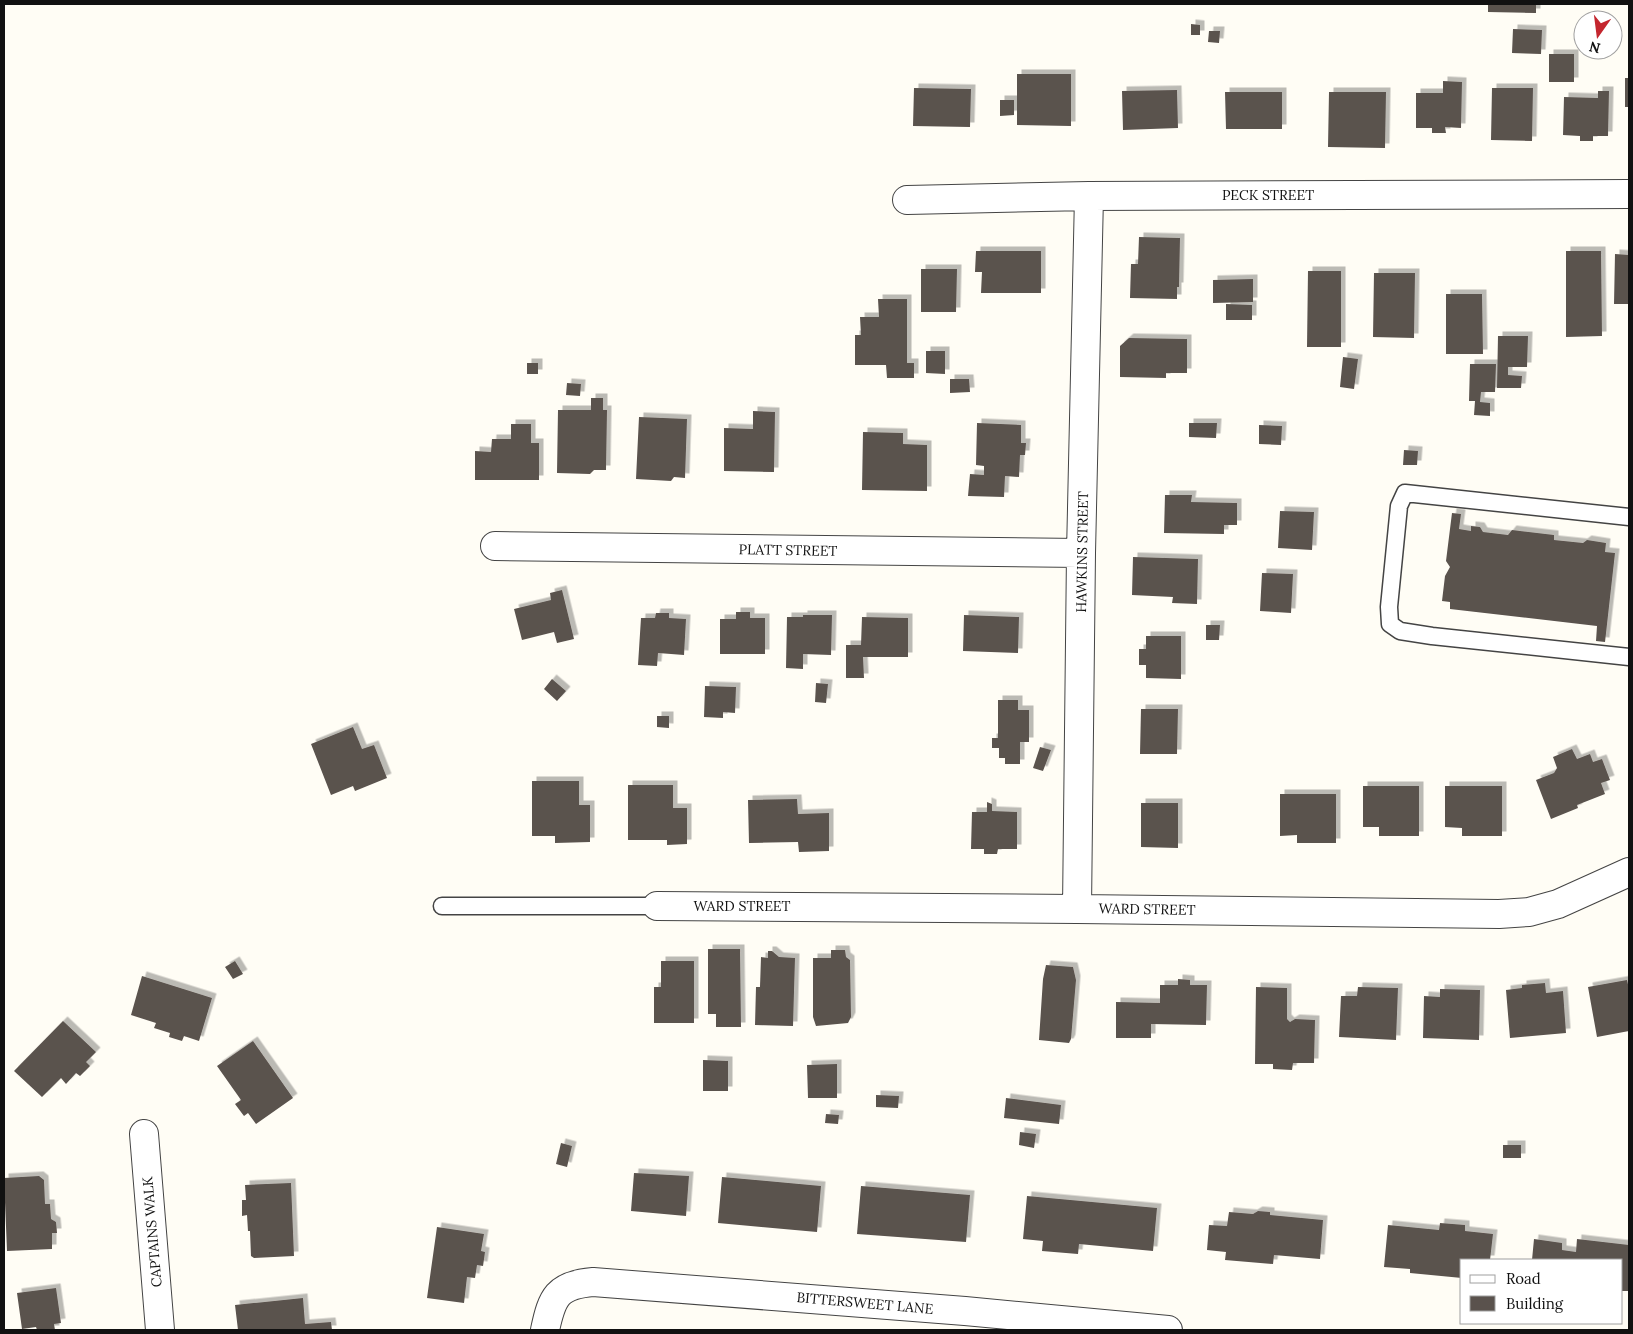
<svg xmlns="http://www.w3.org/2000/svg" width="1633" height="1334" font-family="Lora,serif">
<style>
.building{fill:#5a524d;filter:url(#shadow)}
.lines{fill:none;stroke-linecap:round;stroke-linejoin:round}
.lane-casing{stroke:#444;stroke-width:19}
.street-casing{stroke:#444;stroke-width:30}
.lane{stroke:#fff;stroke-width:16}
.street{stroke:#fff;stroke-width:28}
.labels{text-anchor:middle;stroke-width:5;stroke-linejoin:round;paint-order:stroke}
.street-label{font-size:14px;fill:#111;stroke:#fff}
</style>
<defs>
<filter id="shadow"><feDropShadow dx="4.5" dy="-4.5" stdDeviation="0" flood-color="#0004"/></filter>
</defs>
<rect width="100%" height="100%" fill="#fffdf5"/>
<!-- building -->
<path class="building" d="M 1488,4 L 1536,4 L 1536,13 L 1488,12 Z
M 1191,24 L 1200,25 L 1200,35 L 1191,35 Z
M 1513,29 L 1542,30 L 1541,54 L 1512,53 Z
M 1209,31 L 1220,31 L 1219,43 L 1208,42 Z
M 1549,54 L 1574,54 L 1574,82 L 1549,82 Z
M 1017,74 L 1071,74 L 1071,126 L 1017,125 Z
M 1625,78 L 1629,78 L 1629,107 L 1625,107 Z
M 1443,81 L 1462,82 L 1461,128 L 1445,127 L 1446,133 L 1432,133 L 1432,128 L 1416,128 L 1416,93 L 1443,93 Z
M 914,88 L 971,89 L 970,127 L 913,126 Z
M 1492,88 L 1533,88 L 1532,141 L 1491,140 Z
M 1177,90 L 1178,128 L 1123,130 L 1122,91 Z
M 1598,91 L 1609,91 L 1608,136 L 1593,136 L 1593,141 L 1580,141 L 1580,136 L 1563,135 L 1564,97 L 1598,98 Z
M 1225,92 L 1282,92 L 1282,129 L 1226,129 Z
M 1329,92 L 1386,92 L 1385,148 L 1328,147 Z
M 1000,100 L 1014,100 L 1014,115 L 1000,116 Z
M 1139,237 L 1180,238 L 1179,287 L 1177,287 L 1177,299 L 1130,298 L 1131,264 L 1138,264 Z
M 976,251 L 1041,251 L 1041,293 L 981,293 L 982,272 L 975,272 Z
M 1566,251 L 1601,251 L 1602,336 L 1566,337 Z
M 1615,254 L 1629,255 L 1629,304 L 1614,304 Z
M 921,269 L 957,269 L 956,312 L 921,312 Z
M 1308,271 L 1341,271 L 1341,347 L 1307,347 Z
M 1374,273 L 1415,273 L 1414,338 L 1373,337 Z
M 1253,279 L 1253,302 L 1213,303 L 1213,280 Z
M 1446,294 L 1482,294 L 1483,354 L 1446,354 Z
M 878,299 L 907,299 L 907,363 L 914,363 L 914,378 L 887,378 L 886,365 L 855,365 L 855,335 L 861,335 L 860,317 L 879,317 Z
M 1226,304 L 1252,305 L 1252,320 L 1226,320 Z
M 1498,336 L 1528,336 L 1527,367 L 1508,367 L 1508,375 L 1522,376 L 1521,388 L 1497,388 Z
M 1129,338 L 1187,339 L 1187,373 L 1166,373 L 1166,378 L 1120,377 L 1120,346 Z
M 926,351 L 945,351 L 945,374 L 926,373 Z
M 1343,357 L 1358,359 L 1354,389 L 1340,387 Z
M 527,363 L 538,363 L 538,374 L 527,374 Z
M 1470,364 L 1496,364 L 1495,392 L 1481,392 L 1480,402 L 1490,403 L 1490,416 L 1474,415 L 1475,401 L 1469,401 Z
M 950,379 L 969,379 L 970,392 L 950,393 Z
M 567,383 L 581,384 L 580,396 L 566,395 Z
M 591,398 L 603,398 L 603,410 L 607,410 L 606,470 L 594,470 L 590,474 L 557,473 L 558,410 L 591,410 Z
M 753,411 L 775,412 L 774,472 L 724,471 L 724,428 L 753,429 Z
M 639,417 L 687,419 L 685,478 L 674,477 L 671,481 L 636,479 Z
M 977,423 L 1021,425 L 1021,443 L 1026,443 L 1025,455 L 1020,455 L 1019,477 L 1005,476 L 1004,497 L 968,496 L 970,474 L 984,475 L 984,466 L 976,465 Z
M 1189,423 L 1217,423 L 1216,438 L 1189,437 Z
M 511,424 L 531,424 L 531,443 L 539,443 L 539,480 L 475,480 L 475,451 L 491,452 L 492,439 L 511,439 Z
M 1259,425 L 1282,426 L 1281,445 L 1259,444 Z
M 863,432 L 903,433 L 903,444 L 927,445 L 927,491 L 862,490 Z
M 1404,450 L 1418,451 L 1417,465 L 1403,465 Z
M 1165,495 L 1192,495 L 1191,502 L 1237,503 L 1237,525 L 1224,525 L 1224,534 L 1164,533 Z
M 1280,511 L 1314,512 L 1312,550 L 1278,548 Z
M 1452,513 L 1461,514 L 1459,529 L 1471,531 L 1471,526 L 1480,527 L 1483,532 L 1508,535 L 1512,530 L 1554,535 L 1554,540 L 1583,543 L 1587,540 L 1606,543 L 1605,552 L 1615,553 L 1605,642 L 1596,641 L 1597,626 L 1450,609 L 1450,602 L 1442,601 L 1445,576 L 1450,567 L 1446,561 Z
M 1133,557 L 1198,559 L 1197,604 L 1172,603 L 1173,597 L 1132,595 Z
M 1262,573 L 1293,574 L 1291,613 L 1260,611 Z
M 562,590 L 574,639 L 557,643 L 554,632 L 522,640 L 514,609 L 551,600 L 550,593 Z
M 736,612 L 750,612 L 750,618 L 765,618 L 765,654 L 720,654 L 720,619 L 736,619 Z
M 656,613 L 669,613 L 669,618 L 686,619 L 684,655 L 658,653 L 657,666 L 638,665 L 641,618 L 655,618 Z
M 803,615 L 832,615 L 831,655 L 803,654 L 803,669 L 786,668 L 787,617 L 803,617 Z
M 964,615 L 1019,617 L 1018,653 L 963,651 Z
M 862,617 L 908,618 L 908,657 L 863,657 L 864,678 L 846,678 L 846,645 L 861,645 Z
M 1206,625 L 1220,625 L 1219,640 L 1206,640 Z
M 1146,636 L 1181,636 L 1181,679 L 1146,678 L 1146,665 L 1139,665 L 1139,649 L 1146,649 Z
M 552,679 L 566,691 L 557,701 L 544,689 Z
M 816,683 L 828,684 L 826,703 L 815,702 Z
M 705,686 L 736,687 L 735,713 L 723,712 L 723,718 L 704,717 Z
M 998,700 L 1018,700 L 1018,710 L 1029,710 L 1029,742 L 1020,742 L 1020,764 L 1005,764 L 1005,758 L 999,758 L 999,748 L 992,748 L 992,738 L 998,738 Z
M 1141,709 L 1178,709 L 1177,754 L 1140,754 Z
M 657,716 L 669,716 L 669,728 L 657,727 Z
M 353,727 L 362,749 L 374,745 L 387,778 L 355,791 L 353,786 L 331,795 L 311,744 Z
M 1040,747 L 1051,750 L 1043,771 L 1033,768 Z
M 1572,749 L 1577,759 L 1590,754 L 1593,762 L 1602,759 L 1610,780 L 1601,783 L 1605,794 L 1577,805 L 1578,808 L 1551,819 L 1536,780 L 1554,773 L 1557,768 L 1553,757 Z
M 532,781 L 579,781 L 579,805 L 590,805 L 590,842 L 555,843 L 555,836 L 532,836 Z
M 628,785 L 673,785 L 673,808 L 687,808 L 687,844 L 667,845 L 667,840 L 628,840 Z
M 1363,786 L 1419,786 L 1419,836 L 1379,836 L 1379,827 L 1363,827 Z
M 1445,786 L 1502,786 L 1502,836 L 1462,836 L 1462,828 L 1445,827 Z
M 1280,794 L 1336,794 L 1336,843 L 1297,843 L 1297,835 L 1280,836 Z
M 797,799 L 798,814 L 829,813 L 829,851 L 799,852 L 798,842 L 749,843 L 748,800 Z
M 987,802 L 992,804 L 992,811 L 1017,812 L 1017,849 L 998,849 L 997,854 L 984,854 L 984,849 L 971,849 L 972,812 L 987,812 Z
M 1141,803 L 1178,803 L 1178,848 L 1141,847 Z
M 708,949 L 740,949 L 741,1027 L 716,1027 L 716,1014 L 708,1014 Z
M 831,950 L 845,950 L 846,957 L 850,960 L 851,1017 L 848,1023 L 816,1026 L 813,1017 L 813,958 L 831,958 Z
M 768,951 L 772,951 L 779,957 L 795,958 L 793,1026 L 755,1025 L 756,987 L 760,987 L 761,957 L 768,958 Z
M 235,961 L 243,974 L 233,979 L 225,967 Z
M 661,961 L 694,961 L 694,1023 L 654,1023 L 654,987 L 661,987 Z
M 1046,965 L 1073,967 L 1076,980 L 1071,1039 L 1069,1043 L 1039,1040 L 1043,979 Z
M 142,976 L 212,998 L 199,1041 L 184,1036 L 182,1041 L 169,1037 L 170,1033 L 154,1028 L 156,1023 L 131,1015 Z
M 1178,979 L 1190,980 L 1190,985 L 1207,985 L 1206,1025 L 1151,1024 L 1151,1038 L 1116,1038 L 1116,1002 L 1160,1003 L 1160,985 L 1178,985 Z
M 1627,980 L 1629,989 L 1629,1031 L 1597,1037 L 1588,987 Z
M 1545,983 L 1546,993 L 1563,991 L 1566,1033 L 1510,1038 L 1506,990 L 1522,988 L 1522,985 Z
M 1256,987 L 1287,988 L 1287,1019 L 1290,1022 L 1295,1019 L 1315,1020 L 1314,1063 L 1293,1063 L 1292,1070 L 1273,1069 L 1273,1064 L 1255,1064 Z
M 1358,987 L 1398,988 L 1396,1040 L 1339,1037 L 1341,996 L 1357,996 Z
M 1440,989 L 1480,990 L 1479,1040 L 1423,1038 L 1424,996 L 1440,997 Z
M 63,1021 L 96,1052 L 86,1062 L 90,1066 L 80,1076 L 76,1073 L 66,1084 L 61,1078 L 42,1097 L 14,1071 Z
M 253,1041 L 293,1098 L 256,1124 L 248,1113 L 244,1116 L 235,1104 L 241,1100 L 217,1066 Z
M 703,1060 L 728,1061 L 728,1091 L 703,1091 Z
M 837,1064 L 837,1098 L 808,1098 L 807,1065 Z
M 876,1095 L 899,1096 L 898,1108 L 876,1107 Z
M 1006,1098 L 1061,1105 L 1059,1124 L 1004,1118 Z
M 826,1114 L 839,1115 L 838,1124 L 825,1123 Z
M 1020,1132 L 1036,1134 L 1034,1148 L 1019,1145 Z
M 561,1143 L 572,1146 L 567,1167 L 556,1164 Z
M 1503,1145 L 1521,1145 L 1521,1158 L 1503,1158 Z
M 634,1173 L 689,1176 L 686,1216 L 631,1211 Z
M 39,1176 L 44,1180 L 45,1204 L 50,1204 L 51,1219 L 56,1222 L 57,1233 L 52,1233 L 52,1249 L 7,1251 L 4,1178 Z
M 722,1177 L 821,1186 L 817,1232 L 718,1223 Z
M 291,1183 L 294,1256 L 254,1258 L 251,1256 L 250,1231 L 248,1231 L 247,1215 L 242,1216 L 242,1200 L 246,1200 L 245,1185 Z
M 861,1186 L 970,1195 L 966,1242 L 857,1234 Z
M 1027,1196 L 1157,1208 L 1153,1251 L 1079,1244 L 1078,1254 L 1042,1251 L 1043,1241 L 1023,1239 Z
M 1258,1211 L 1270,1212 L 1270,1215 L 1323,1220 L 1320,1259 L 1274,1255 L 1273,1264 L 1225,1260 L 1226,1252 L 1207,1250 L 1209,1225 L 1227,1226 L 1229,1212 L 1253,1214 Z
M 1440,1223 L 1465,1225 L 1465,1231 L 1493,1234 L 1490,1260 L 1462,1260 L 1462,1278 L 1410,1273 L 1410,1269 L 1384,1267 L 1388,1225 L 1439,1230 Z
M 437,1227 L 484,1234 L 481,1251 L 485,1252 L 483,1266 L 477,1265 L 475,1278 L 467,1277 L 464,1303 L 427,1298 Z
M 1534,1239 L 1562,1243 L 1562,1250 L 1576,1252 L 1577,1239 L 1629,1245 L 1629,1291 L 1622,1291 L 1622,1260 L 1532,1260 Z
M 56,1288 L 61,1323 L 54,1324 L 55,1330 L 37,1330 L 36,1327 L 22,1329 L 17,1293 Z
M 303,1298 L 305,1324 L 331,1322 L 332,1330 L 238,1330 L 235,1305 Z"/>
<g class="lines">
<defs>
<path id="lane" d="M 1629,517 L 1405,493 L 1399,506 L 1389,607 L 1390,624 L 1400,631 L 1432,636 L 1629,657
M 442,906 L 657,906"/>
<path id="street" d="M 907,200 L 1089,196 L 1629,194
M 495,546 L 1081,553
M 657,906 L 1077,909 L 1499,914 L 1529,912 L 1558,904 L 1629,872
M 1077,909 L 1081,553 L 1089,196
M 144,1134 L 160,1330
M 545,1330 C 552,1297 557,1285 593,1282 L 965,1311 L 1168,1330"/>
</defs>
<!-- lane casing -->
<use href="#lane" class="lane-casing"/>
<!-- street casing -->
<use href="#street" class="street-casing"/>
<!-- lane -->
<use href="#lane" class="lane"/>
<!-- street -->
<use href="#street" class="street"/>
</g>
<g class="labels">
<!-- street labels -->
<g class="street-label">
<text x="1268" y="200">PECK STREET</text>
<text transform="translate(788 550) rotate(1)" y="5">PLATT STREET</text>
<text transform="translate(1082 552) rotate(-89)" y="5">HAWKINS STREET</text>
<text x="742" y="911">WARD STREET</text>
<text transform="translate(1147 909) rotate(1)" y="5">WARD STREET</text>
<text transform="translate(152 1232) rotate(-95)" y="5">CAPTAINS WALK</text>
<text transform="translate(865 1303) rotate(5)" y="5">BITTERSWEET LANE</text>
</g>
</g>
<!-- border -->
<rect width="1633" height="1334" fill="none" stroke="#111111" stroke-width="10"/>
<!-- legend -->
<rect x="1460" y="1259" width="162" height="65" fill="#ffffff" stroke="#a0a0a0"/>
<rect x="1470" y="1275" width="25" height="8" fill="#ffffff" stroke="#a0a0a0"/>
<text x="1506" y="1284" font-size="15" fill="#111111">Road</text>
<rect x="1470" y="1296" width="25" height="15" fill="#5a524d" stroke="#a0a0a0"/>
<text x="1506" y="1309" font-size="15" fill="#111111">Building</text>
<!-- north arrow -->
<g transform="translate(1598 35) rotate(194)"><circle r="24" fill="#ffffff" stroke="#a0a0a0"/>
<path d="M0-4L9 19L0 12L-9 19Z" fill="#c4262e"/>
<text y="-8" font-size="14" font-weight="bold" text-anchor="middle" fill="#111111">N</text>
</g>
</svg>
